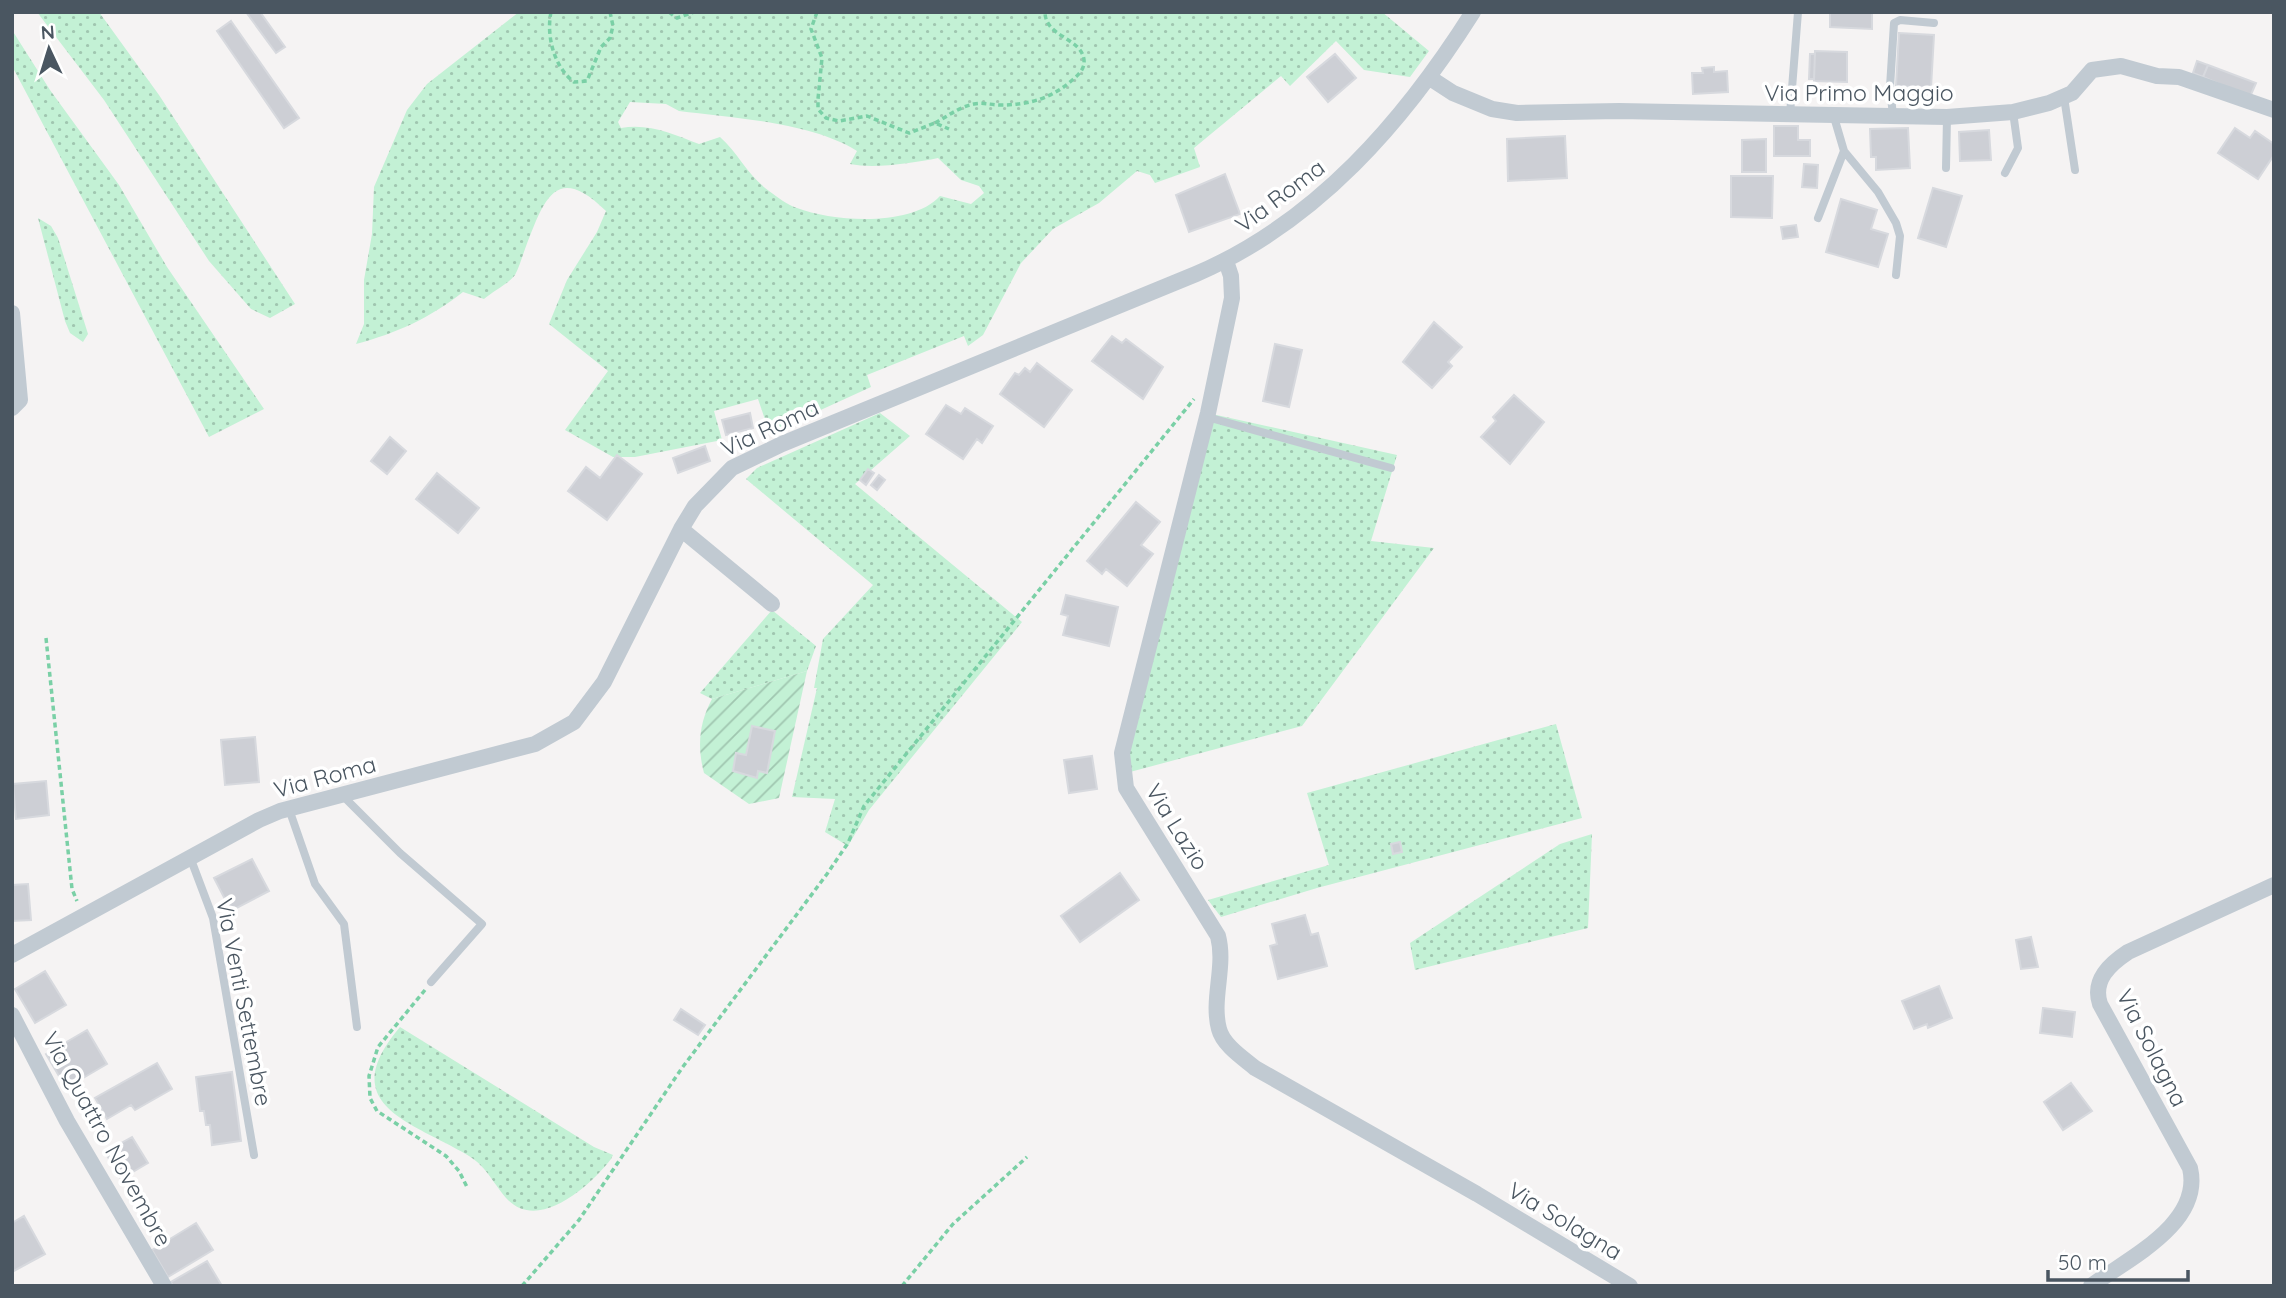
<svg xmlns="http://www.w3.org/2000/svg" width="2286" height="1298" font-family="Quicksand,sans-serif">
<style>
.grass{fill:url(#grass-dots);fill-rule:evenodd}
.garden{fill:url(#garden-furrows)}
.building{fill:#cdcfd5;stroke:#d7d9de;stroke-width:2}
.lines{fill:none;stroke-linecap:round;stroke-linejoin:round}
.path{stroke:#7ad0a6;stroke-width:3.5;stroke-dasharray:5 3.5;stroke-linecap:butt}
.lane{stroke:#c1cad2;stroke-width:8}
.street{stroke:#c1cad2;stroke-width:16}
.labels{text-anchor:middle;stroke-width:7;stroke-linejoin:round;paint-order:stroke}
.street-label{font-size:23px;fill:#4a5661;stroke:#fff}
</style>
<defs>
<pattern id="grass-dots" width="8" height="8" patternUnits="userSpaceOnUse" patternTransform="scale(1.75)"><rect width="8" height="8" fill="#c3f1d5"/><path d="M2 2h.1M6 6h.1" fill="none" stroke="#a0c6b0" stroke-width="1.8" stroke-linecap="round"/></pattern>
<pattern id="garden-furrows" width="10" height="10" patternUnits="userSpaceOnUse" patternTransform="scale(1.75)"><rect width="10" height="10" fill="#c3f1d5"/><path d="M-1 1l2-2M0 10L10 0M9 11l2-2" fill="none" stroke="#a0c6b0"/></pattern>
</defs>
<rect width="100%" height="100%" fill="#f5f3f3"/>
<!-- grass -->
<path class="grass" d="M 37,12 L 99,12 L 159,95 L 295,304 L 270,318 L 251,309 L 209,261 L 104,100 Z
M 519,12 L 1382,12 L 1429,51 L 1410,77 L 1364,70 L 1336,41 L 1290,86 L 1281,76 L 1194,148 L 1200,167 L 1155,183 L 1150,175 L 1137,171 L 1099,203 L 1053,229 L 1021,263 L 983,335 L 968,346 L 964,336 L 867,375 L 871,387 L 779,429 L 769,431 L 758,399 L 714,411 L 722,440 L 635,457 L 613,457 L 565,430 L 608,371 L 549,324 L 567,280 L 597,232 L 606,211 C 556,162 544,199 525,249 C 522,257 519,268 515,275 C 508,284 493,291 484,299 L 463,292 C 430,318 397,333 356,344 L 364,324 L 364,280 L 372,234 L 374,187 L 407,110 L 427,84 ZM 630,102 L 666,104 L 679,111 C 733,118 811,122 857,151 L 850,164 C 874,169 914,163 938,158 L 961,180 L 979,186 L 984,193 L 971,204 L 940,196 C 912,227 834,222 797,208 C 788,205 777,197 769,191 C 748,176 739,154 720,137 L 699,144 C 673,134 649,123 621,128 L 618,122 Z
M 12,30 L 50,90 L 119,185 L 167,267 L 264,409 L 209,437 L 12,66 Z
M 38,218 L 51,226 L 58,238 L 88,334 L 83,342 L 70,333 L 65,321 Z
M 880,413 L 910,436 L 855,484 L 1022,622 L 869,810 L 848,846 L 825,832 L 835,799 L 792,797 L 817,688 L 814,688 L 823,639 L 873,585 L 746,479 L 757,468 Z
M 1212,414 L 1397,455 L 1371,541 L 1434,548 L 1302,726 L 1130,772 L 1127,749 Z
M 772,610 L 816,646 L 807,671 L 712,699 L 700,693 Z
M 1556,724 L 1582,818 L 1317,888 L 1221,917 L 1208,900 L 1329,865 L 1307,793 Z
M 1592,834 L 1588,928 L 1415,970 L 1410,943 L 1560,844 Z
M 400,1027 L 594,1147 L 613,1155 L 611,1159 C 592,1184 540,1232 508,1200 C 494,1185 487,1167 469,1156 C 413,1122 333,1106 400,1027 Z"/>
<!-- garden -->
<path class="garden" d="M 807,671 L 779,798 L 749,804 L 704,773 C 697,747 699,723 712,699 Z"/>
<!-- building -->
<path class="building" d="M 246,12 L 260,12 L 285,47 L 276,53 Z
M 1830,12 L 1872,12 L 1872,29 L 1830,27 Z
M 231,21 L 299,118 L 284,128 L 217,31 Z
M 1899,33 L 1934,35 L 1931,88 L 1896,86 Z
M 1815,51 L 1847,52 L 1847,82 L 1814,81 Z
M 1335,54 L 1356,78 L 1328,102 L 1307,77 Z
M 1810,54 L 1815,54 L 1814,79 L 1809,79 Z
M 2197,61 L 2208,65 L 2203,77 L 2193,73 Z
M 2208,65 L 2256,83 L 2250,97 L 2203,77 Z
M 1714,67 L 1714,72 L 1727,71 L 1728,92 L 1693,94 L 1692,73 L 1703,73 L 1702,68 Z
M 1774,126 L 1798,126 L 1798,140 L 1810,140 L 1810,156 L 1774,156 Z
M 1908,128 L 1910,168 L 1876,170 L 1876,157 L 1871,157 L 1870,129 Z
M 2235,128 L 2250,138 L 2255,131 L 2274,144 L 2274,155 L 2258,179 L 2218,153 Z
M 1989,130 L 1991,160 L 1960,161 L 1959,132 Z
M 1565,136 L 1567,178 L 1508,181 L 1507,139 Z
M 1766,139 L 1766,172 L 1742,172 L 1742,140 Z
M 1804,164 L 1818,165 L 1817,188 L 1802,187 Z
M 1225,174 L 1240,214 L 1189,232 L 1176,195 Z
M 1731,176 L 1773,176 L 1772,218 L 1731,217 Z
M 1933,188 L 1962,196 L 1946,247 L 1918,238 Z
M 1841,199 L 1877,210 L 1871,229 L 1888,234 L 1878,267 L 1826,252 Z
M 1796,225 L 1798,237 L 1783,239 L 1781,227 Z
M 1434,322 L 1462,347 L 1448,362 L 1452,366 L 1432,388 L 1403,362 Z
M 1112,336 L 1122,343 L 1126,339 L 1163,367 L 1143,399 L 1092,361 Z
M 1275,344 L 1302,350 L 1289,407 L 1263,401 Z
M 1037,363 L 1072,390 L 1044,427 L 1000,394 L 1015,373 L 1019,375 L 1025,368 L 1030,372 Z
M 1514,395 L 1544,422 L 1510,464 L 1481,437 L 1496,421 L 1493,417 Z
M 946,405 L 961,414 L 965,408 L 993,426 L 982,443 L 977,439 L 963,459 L 926,434 Z
M 750,413 L 753,428 L 726,435 L 722,420 Z
M 390,437 L 406,451 L 387,474 L 371,461 Z
M 705,446 L 710,461 L 678,473 L 673,458 Z
M 617,455 L 642,474 L 607,520 L 568,491 L 586,467 L 600,478 Z
M 868,469 L 874,473 L 866,485 L 860,480 Z
M 437,473 L 479,508 L 458,533 L 416,499 Z
M 879,475 L 885,480 L 877,490 L 871,485 Z
M 1136,502 L 1160,522 L 1141,545 L 1153,554 L 1127,586 L 1106,569 L 1102,574 L 1087,561 Z
M 1066,595 L 1118,607 L 1109,646 L 1063,635 L 1068,616 L 1061,614 Z
M 752,726 L 775,731 L 767,773 L 758,771 L 757,778 L 733,771 L 736,753 L 746,755 Z
M 255,737 L 259,782 L 225,785 L 221,740 Z
M 1092,756 L 1097,789 L 1069,793 L 1064,760 Z
M 46,781 L 49,815 L 16,819 L 13,784 Z
M 1400,842 L 1402,852 L 1393,854 L 1391,844 Z
M 252,859 L 269,891 L 231,911 L 214,878 Z
M 1120,873 L 1139,900 L 1080,942 L 1061,916 Z
M 28,884 L 31,920 L 12,921 L 12,885 Z
M 1305,915 L 1311,935 L 1318,933 L 1327,966 L 1278,979 L 1270,946 L 1277,944 L 1272,924 Z
M 2031,937 L 2038,967 L 2021,969 L 2016,940 Z
M 45,971 L 66,1005 L 35,1023 L 15,989 Z
M 1939,986 L 1952,1018 L 1928,1028 L 1927,1024 L 1914,1029 L 1902,1001 Z
M 2043,1008 L 2075,1012 L 2072,1037 L 2040,1033 Z
M 681,1009 L 705,1025 L 698,1035 L 674,1020 Z
M 87,1030 L 107,1064 L 66,1088 L 46,1054 Z
M 157,1063 L 172,1089 L 135,1110 L 131,1105 L 107,1119 L 95,1098 Z
M 232,1072 L 241,1141 L 212,1145 L 210,1125 L 206,1125 L 204,1111 L 200,1111 L 196,1077 Z
M 2071,1083 L 2092,1111 L 2063,1130 L 2044,1102 Z
M 132,1137 L 148,1163 L 121,1179 L 105,1152 Z
M 24,1216 L 45,1254 L 12,1272 L 12,1223 Z
M 196,1223 L 213,1250 L 168,1277 L 152,1250 Z
M 207,1261 L 222,1286 L 173,1286 L 171,1282 Z"/>
<g class="lines">
<!-- path -->
<path class="path" d="M 551,12 C 546,36 554,67 574,82 L 587,81 L 601,47 L 610,38 L 613,26 L 610,12
M 669,12 L 677,18 L 694,12
M 817,12 L 811,29 L 822,58 L 818,99 L 818,109 L 826,118 L 839,121 L 867,116 L 909,133 L 935,123 L 949,129
M 935,123 C 948,116 959,107 974,104 C 983,102 991,105 1001,105 C 1027,105 1050,99 1070,82 C 1077,76 1085,70 1084,60 C 1082,38 1045,37 1045,12
M 46,638 L 72,889 L 77,901
M 425,990 L 378,1047 L 369,1076 L 370,1098 L 377,1111 L 446,1156 L 459,1171 L 468,1189
M 522,1286 L 579,1220 L 682,1068 L 827,874 L 848,843 L 864,806 L 1194,399
M 902,1286 L 953,1224 L 1027,1157"/>
<!-- lane -->
<path class="lane" d="M 2064,97 L 2075,170
M 1790,114 L 1798,12
M 1893,116 L 1890,87 L 1894,23 L 1900,20 L 1934,23
M 1834,117 L 1844,151 L 1878,192 L 1896,223 L 1900,236 L 1896,275
M 1946,168 L 1947,117
M 2005,173 L 2018,148 L 2013,112
M 1818,218 L 1844,151
M 1207,417 L 1391,468
M 342,795 L 400,853 L 482,924 L 431,982
M 289,809 L 315,884 L 344,924 L 357,1027
M 190,857 L 213,918 L 254,1155"/>
<!-- street -->
<path class="street" d="M 1430,78 L 1453,93 L 1492,109 L 1517,113 L 1619,111 L 1947,117 L 2013,112 L 2049,103 L 2072,93 L 2092,70 L 2121,66 L 2157,76 L 2179,77 L 2274,110
M 1226,261 L 1231,276 L 1232,298 L 1208,413 L 1122,753 L 1126,788 L 1218,936 C 1226,967 1211,999 1219,1029 C 1223,1045 1243,1058 1255,1068 L 1477,1194 L 1630,1286
M 12,313 L 20,400 L 12,408
M 681,529 L 772,604
M 12,955 L 259,820 L 280,811 L 535,744 L 574,722 L 604,682 L 681,529 L 695,506 L 732,468 L 782,444 L 1196,274 C 1317,222 1404,121 1473,12
M 12,1015 L 67,1121 L 164,1286
M 2091,1286 C 2129,1258 2203,1223 2190,1168 L 2100,1004 C 2092,980 2110,964 2128,952 L 2274,885"/>
</g>
<g class="labels">
<!-- street labels -->
<g class="street-label">
<text x="1859" y="101">Via Primo Maggio</text>
<text transform="translate(1280 196) rotate(-37)" y="8">Via Roma</text>
<text transform="translate(770 428) rotate(-25)" y="8">Via Roma</text>
<text transform="translate(325 777) rotate(-15)" y="8">Via Roma</text>
<text transform="translate(1177 827) rotate(58)" y="8">Via Lazio</text>
<text transform="translate(244 1002) rotate(79)" y="8">Via Venti Settembre</text>
<text transform="translate(2152 1048) rotate(63)" y="8">Via Solagna</text>
<text transform="translate(107 1139) rotate(61)" y="8">Via Quattro Novembre</text>
<text transform="translate(1565 1221) rotate(31)" y="8">Via Solagna</text>
</g>
</g>
<!-- border -->
<rect width="2286" height="1298" fill="none" stroke="#4a5661" stroke-width="28"/>
<!-- north arrow -->
<g transform="translate(49 49) rotate(356)" stroke="#ffffff" stroke-width="5" paint-order="stroke">
<path d="M0-5L12 26L0 18L-12 26Z" fill="#4a5661"/>
<text y="-10" font-size="19" font-weight="bold" text-anchor="middle" fill="#4a5661">N</text>
</g>
<!-- scale -->
<path d="M2048 1270v10h140v-10" fill="none" stroke="#4a5661" stroke-width="3.5"/>
<text x="2058" y="1270" font-size="21" fill="#4a5661" stroke="#ffffff" stroke-width="5" paint-order="stroke">50 m</text>
</svg>
